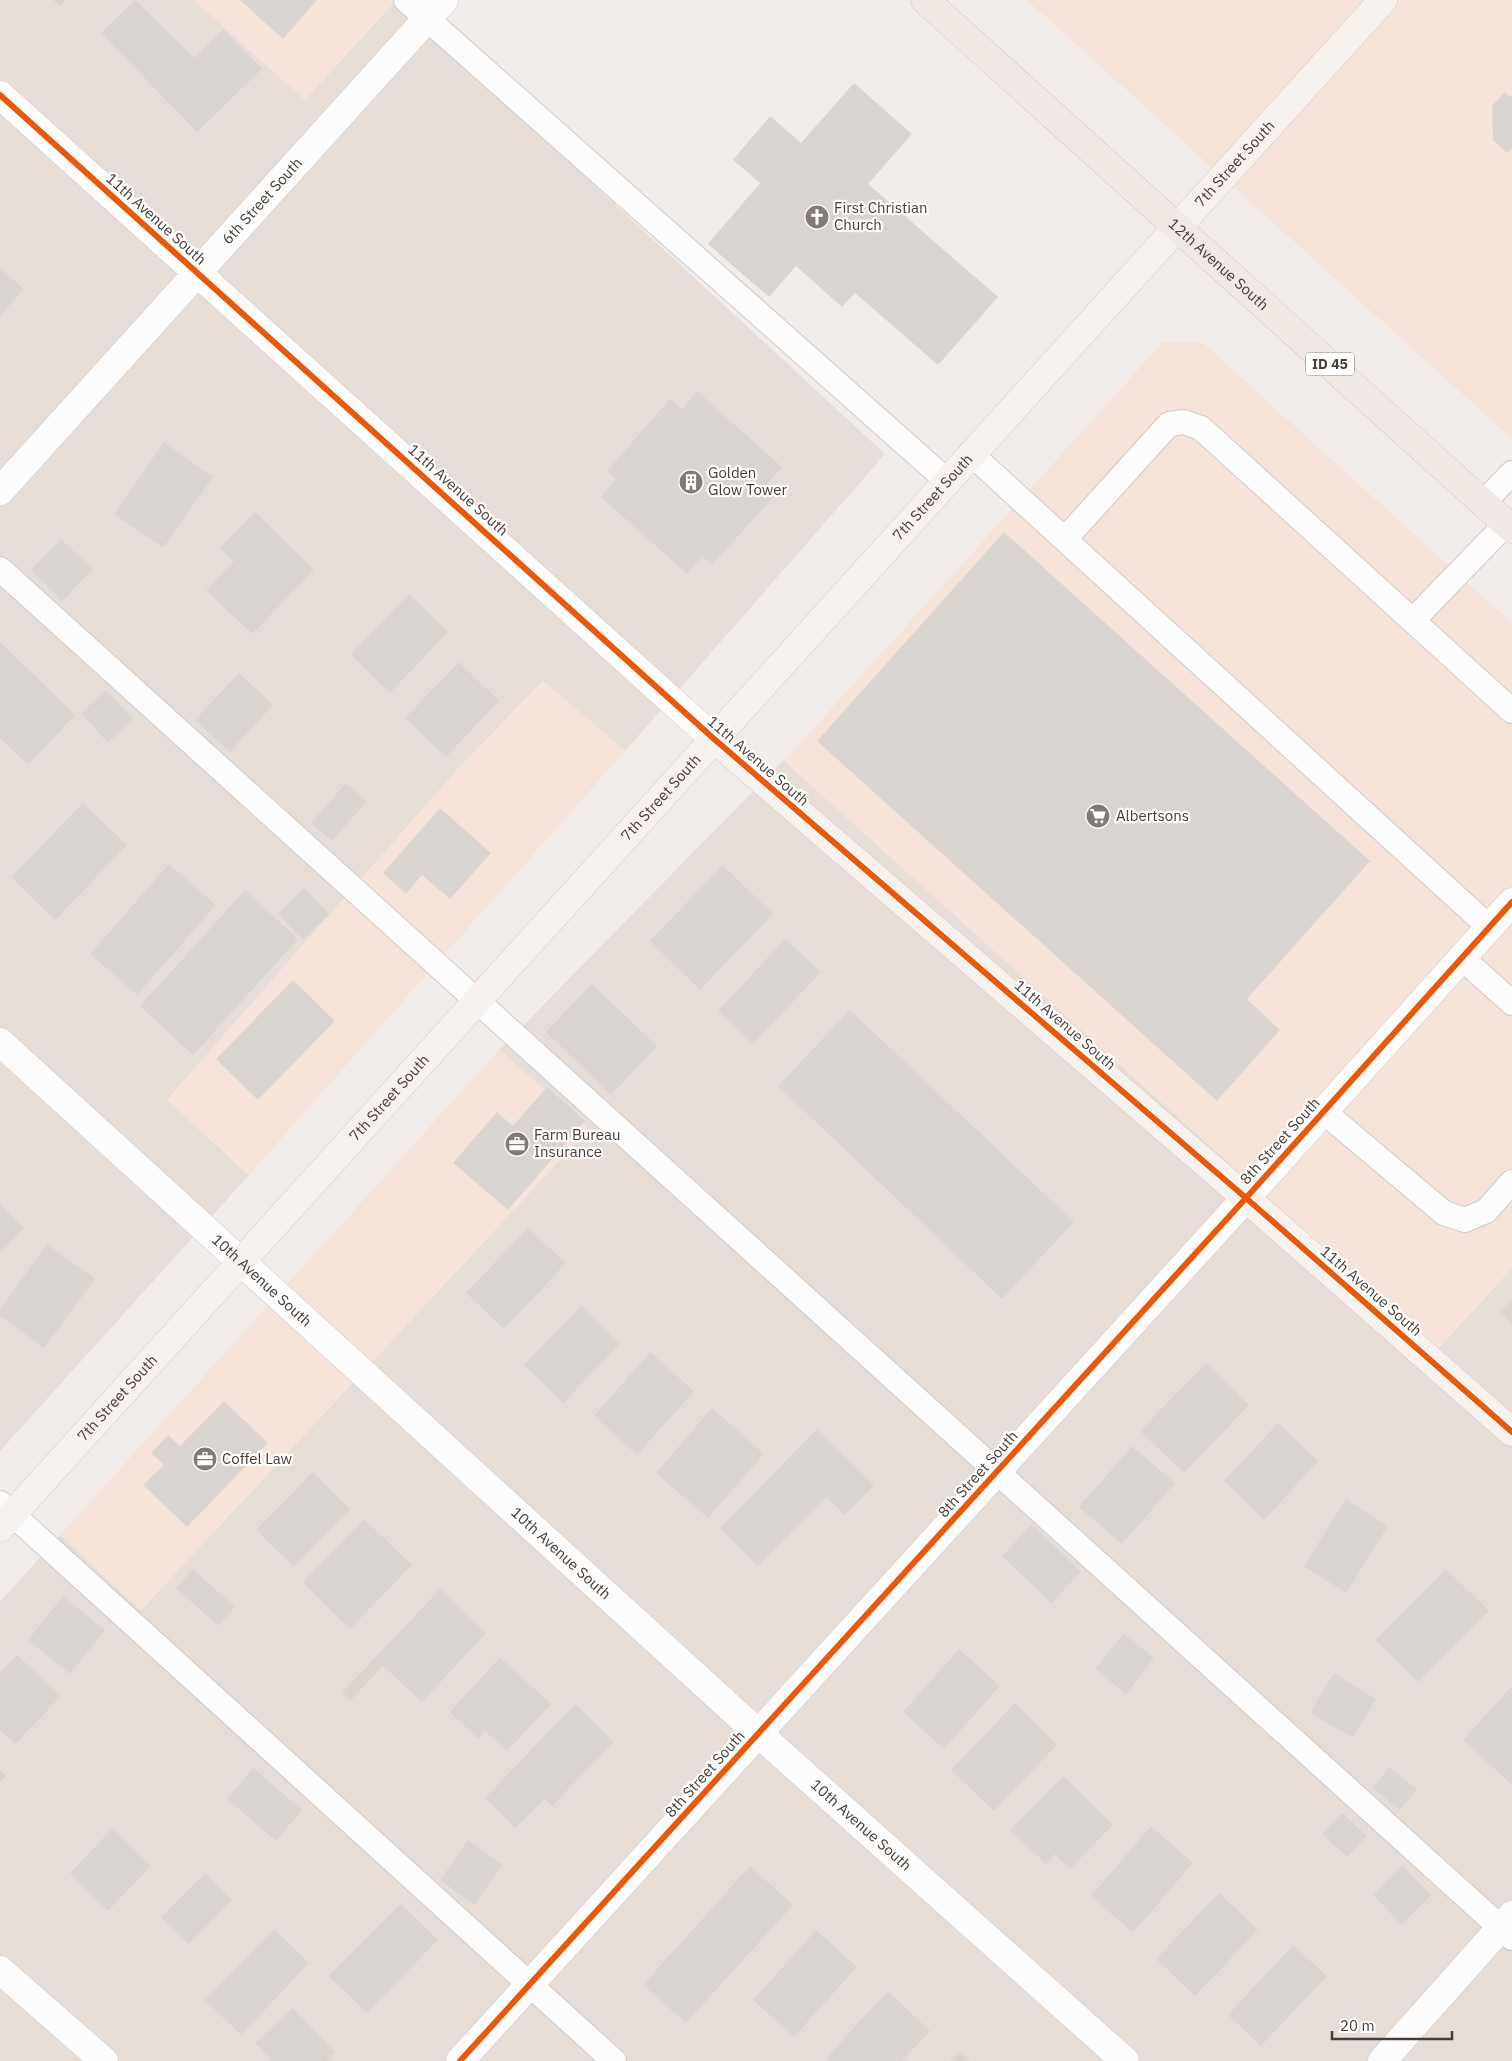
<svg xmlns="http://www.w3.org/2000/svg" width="1512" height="2061" font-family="'IBM Plex Sans',sans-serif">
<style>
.residential{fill:#e6ddd7}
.commercial{fill:#f6e4db}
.building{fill:#dad4d1}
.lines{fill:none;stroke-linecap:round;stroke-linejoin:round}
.lane-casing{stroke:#cec9c6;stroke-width:26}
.street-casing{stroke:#cec9c6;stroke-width:29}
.secondary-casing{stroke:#d3cac2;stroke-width:29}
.primary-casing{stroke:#d6c3b5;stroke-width:29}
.lane{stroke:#fdfcfc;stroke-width:24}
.street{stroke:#fdfcfc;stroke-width:28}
.secondary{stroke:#f7f2ee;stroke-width:28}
.primary{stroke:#f1eae4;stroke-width:28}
.cycleway-casing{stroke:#fff;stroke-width:9}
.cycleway{stroke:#e8590c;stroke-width:6}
.labels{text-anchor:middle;stroke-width:4.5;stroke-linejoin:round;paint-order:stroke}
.shield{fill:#fff;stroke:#7f7672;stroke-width:1}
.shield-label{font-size:14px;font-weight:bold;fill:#483c35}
.street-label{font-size:15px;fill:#483c35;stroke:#fff}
.poi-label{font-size:15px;fill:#483c35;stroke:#fff;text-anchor:start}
</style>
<rect width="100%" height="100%" fill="#f2edea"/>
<!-- residential -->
<path class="residential" d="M 0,0 L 194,0 L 305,100 L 395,1 L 885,454 L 625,751 L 543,681 L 457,770 L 167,1100 L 249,1175 L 0,1451 Z
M 784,760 L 1436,1351 L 1512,1268 L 1512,2061 L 0,2061 L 0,1602 L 60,1535 L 141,1610 L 589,1129 L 499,1050 Z"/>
<!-- commercial -->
<path class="commercial" d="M 194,0 L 395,0 L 305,100 Z
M 1027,0 L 1512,0 L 1512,439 Z
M 1163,342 L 1203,343 L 1512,623 L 1512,1268 L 1436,1351 L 784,761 Z
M 543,681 L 625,751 L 249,1175 L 167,1100 L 457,770 Z
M 499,1050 L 589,1129 L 141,1610 L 60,1535 Z"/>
<!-- building -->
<path class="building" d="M 53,0 L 66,0 L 60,6 Z
M 135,0 L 194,58 L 223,29 L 262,69 L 197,132 L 101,33 Z
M 240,0 L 317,0 L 283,39 Z
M 854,83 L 912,134 L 868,184 L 998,297 L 938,365 L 855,293 L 842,307 L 796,266 L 769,297 L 708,244 L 760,183 L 733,160 L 770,116 L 801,143 Z
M 1505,92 L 1510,97 L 1512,95 L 1512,148 L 1507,153 L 1493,140 L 1492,106 Z
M 0,268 L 24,289 L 0,316 Z
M 697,391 L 782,467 L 766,485 L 776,494 L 712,565 L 702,556 L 687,574 L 601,497 L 616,479 L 607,471 L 670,399 L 682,409 Z
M 164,442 L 213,477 L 163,548 L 114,514 Z
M 255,512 L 314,570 L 252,634 L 206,590 L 234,561 L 219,548 Z
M 1004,532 L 1370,861 L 1247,999 L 1280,1030 L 1217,1101 L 817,741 Z
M 61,539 L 93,569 L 62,601 L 31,570 Z
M 409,594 L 448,632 L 390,693 L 351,654 Z
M 0,642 L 75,715 L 28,765 L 0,738 Z
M 459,662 L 499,701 L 446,757 L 405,718 Z
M 239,673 L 273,705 L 230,752 L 195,720 Z
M 106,690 L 133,719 L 108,743 L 81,713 Z
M 346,783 L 367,801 L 332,841 L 311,823 Z
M 83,803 L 127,845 L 55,920 L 11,877 Z
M 440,808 L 491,853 L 450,899 L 422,875 L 406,894 L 383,873 Z
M 169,864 L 216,905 L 137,995 L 90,954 Z
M 723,865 L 773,914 L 700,990 L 650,941 Z
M 304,888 L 329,914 L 303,940 L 278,914 Z
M 245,890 L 298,939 L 193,1055 L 140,1006 Z
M 785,939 L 821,972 L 753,1044 L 718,1011 Z
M 293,980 L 335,1021 L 258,1100 L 216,1059 Z
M 592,984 L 657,1046 L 611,1095 L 546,1032 Z
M 850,1010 L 1074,1222 L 1002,1299 L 778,1086 Z
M 547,1087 L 585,1121 L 508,1210 L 453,1163 L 497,1112 L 513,1126 Z
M 0,1204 L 24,1228 L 0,1253 Z
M 528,1228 L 566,1263 L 504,1329 L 466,1293 Z
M 47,1244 L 95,1279 L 44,1348 L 0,1316 L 0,1309 Z
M 1512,1301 L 1512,1324 L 1501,1312 Z
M 581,1306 L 620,1344 L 563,1403 L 524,1365 Z
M 650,1352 L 694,1391 L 637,1455 L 594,1416 Z
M 1206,1363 L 1249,1405 L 1184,1473 L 1140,1431 Z
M 224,1401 L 268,1443 L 187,1527 L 143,1485 L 164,1465 L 151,1453 L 168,1435 L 180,1446 Z
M 712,1408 L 764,1454 L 708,1518 L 656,1473 Z
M 1278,1423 L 1318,1461 L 1264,1520 L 1224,1481 Z
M 817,1429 L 874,1485 L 845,1515 L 826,1497 L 758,1566 L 720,1528 Z
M 1132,1446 L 1175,1483 L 1122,1544 L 1079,1507 Z
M 313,1472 L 350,1509 L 294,1567 L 256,1530 Z
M 1346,1499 L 1388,1526 L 1346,1593 L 1304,1566 Z
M 364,1519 L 412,1565 L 350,1629 L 303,1582 Z
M 1032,1524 L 1081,1572 L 1051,1603 L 1002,1556 Z
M 193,1569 L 235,1607 L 218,1626 L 176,1588 Z
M 1446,1569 L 1489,1611 L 1418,1682 L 1375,1640 Z
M 440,1589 L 486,1633 L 422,1702 L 383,1666 L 350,1701 L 342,1693 Z
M 63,1596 L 105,1630 L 70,1674 L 28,1640 Z
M 1124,1633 L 1154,1658 L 1126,1694 L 1095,1669 Z
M 959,1649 L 1000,1686 L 944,1749 L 903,1712 Z
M 17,1655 L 61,1696 L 15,1744 L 0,1730 L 0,1673 Z
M 500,1657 L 551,1704 L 507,1751 L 485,1731 L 478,1739 L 450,1712 Z
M 1334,1673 L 1376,1699 L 1353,1738 L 1310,1713 Z
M 1512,1686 L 1512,1785 L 1463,1740 Z
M 1015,1703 L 1057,1745 L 994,1811 L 951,1770 Z
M 575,1704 L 614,1742 L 552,1806 L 544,1799 L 515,1828 L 485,1798 Z
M 1389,1767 L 1417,1789 L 1400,1810 L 1373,1788 Z
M 253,1768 L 302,1810 L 276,1841 L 227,1799 Z
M 0,1770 L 6,1776 L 0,1782 Z
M 1063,1776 L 1113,1825 L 1070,1869 L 1055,1854 L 1046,1864 L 1010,1830 Z
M 1342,1813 L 1367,1836 L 1347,1857 L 1322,1834 Z
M 1151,1826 L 1193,1863 L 1133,1933 L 1091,1896 Z
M 113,1828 L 151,1866 L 108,1911 L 70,1873 Z
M 468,1840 L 503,1865 L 474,1905 L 440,1880 Z
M 1402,1865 L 1431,1895 L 1402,1925 L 1373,1895 Z
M 750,1866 L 793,1905 L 686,2023 L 643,1985 Z
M 205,1873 L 232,1900 L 189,1944 L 161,1917 Z
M 1219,1893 L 1258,1930 L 1195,1996 L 1156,1959 Z
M 401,1904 L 438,1940 L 367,2013 L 329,1976 Z
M 274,1929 L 309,1963 L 241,2035 L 205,2000 Z
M 816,1930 L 857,1967 L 794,2037 L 753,2000 Z
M 1293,1945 L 1327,1976 L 1261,2046 L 1228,2015 Z
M 888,1991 L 930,2031 L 902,2061 L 831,2061 L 827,2057 Z
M 293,2008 L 335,2052 L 326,2061 L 272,2061 L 255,2043 Z
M 960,2051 L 970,2061 L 950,2061 Z"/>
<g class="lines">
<defs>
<path id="lane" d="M 406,0 L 946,480
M 970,453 L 1489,927
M 1483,503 L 1512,473
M 1065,539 L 1169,424 L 1184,422 L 1201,428 L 1512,711
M 0,569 L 1512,1938
M 1413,620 L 1506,524
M 1463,959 L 1512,1003
M 1324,1112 L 1444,1213 L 1465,1220 L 1486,1211 L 1512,1182
M 0,1503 L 614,2061"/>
<g id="street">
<path d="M 0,95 L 713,738"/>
<path id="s1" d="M 0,491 L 444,0"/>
<path id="s2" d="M 0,1042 L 759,1734 L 1125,2061"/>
<path d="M 0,1970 L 104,2061"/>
<path d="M 460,2061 L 1246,1198 L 1512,902"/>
<path d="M 1382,2061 L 1512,1915"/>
</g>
<g id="secondary">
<path d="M 713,738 L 1246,1198 L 1512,1432"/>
<path id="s3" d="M 0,1528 L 1383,0"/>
</g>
<g id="primary">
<path id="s4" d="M 925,0 L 1512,529"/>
</g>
</defs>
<!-- lane casing -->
<use href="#lane" class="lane-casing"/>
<!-- street casing -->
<use href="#street" class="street-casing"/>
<!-- secondary casing -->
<use href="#secondary" class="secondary-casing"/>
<!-- primary casing -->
<use href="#primary" class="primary-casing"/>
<!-- lane -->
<use href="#lane" class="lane"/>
<!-- street -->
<use href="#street" class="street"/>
<!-- secondary -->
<use href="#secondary" class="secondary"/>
<!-- primary -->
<use href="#primary" class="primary"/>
<defs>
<path id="cycleway" d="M 0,95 L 713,738 L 1246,1198 L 1512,1432
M 460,2061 L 1246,1198 L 1512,902"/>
</defs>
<!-- cycleway casing -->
<use href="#cycleway" class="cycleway-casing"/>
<!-- cycleway -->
<use href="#cycleway" class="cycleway"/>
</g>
<!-- icons -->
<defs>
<symbol id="church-disc" viewBox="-11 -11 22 22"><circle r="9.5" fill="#847a74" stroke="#fff"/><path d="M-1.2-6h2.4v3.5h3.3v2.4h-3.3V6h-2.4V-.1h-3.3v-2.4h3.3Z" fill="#fff"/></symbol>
<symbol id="building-disc" viewBox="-11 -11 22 22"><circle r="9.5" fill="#847a74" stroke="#fff"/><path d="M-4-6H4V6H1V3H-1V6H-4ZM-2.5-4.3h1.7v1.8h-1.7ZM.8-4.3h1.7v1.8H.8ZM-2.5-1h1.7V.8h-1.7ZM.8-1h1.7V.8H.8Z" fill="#fff"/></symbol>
<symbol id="supermarket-disc" viewBox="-11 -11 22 22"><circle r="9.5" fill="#847a74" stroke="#fff"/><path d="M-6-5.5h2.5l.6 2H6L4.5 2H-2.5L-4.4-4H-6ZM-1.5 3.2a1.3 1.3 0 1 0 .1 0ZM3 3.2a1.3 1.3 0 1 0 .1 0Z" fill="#fff"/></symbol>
<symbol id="office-disc" viewBox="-11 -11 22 22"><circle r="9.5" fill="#847a74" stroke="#fff"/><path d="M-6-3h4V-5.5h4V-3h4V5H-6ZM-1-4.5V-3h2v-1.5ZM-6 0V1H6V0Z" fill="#fff"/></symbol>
</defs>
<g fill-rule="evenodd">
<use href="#church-disc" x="803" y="203" width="28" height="28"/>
<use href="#building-disc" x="677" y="468" width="28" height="28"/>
<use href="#supermarket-disc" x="1084" y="802" width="28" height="28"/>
<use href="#office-disc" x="503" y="1130" width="28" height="28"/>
<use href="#office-disc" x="191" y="1445" width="28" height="28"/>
</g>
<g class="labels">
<!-- shield labels -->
<rect class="shield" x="1306" y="352.5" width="48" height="23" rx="4"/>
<g class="shield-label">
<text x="1330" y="369">ID 45</text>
</g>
<!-- street labels -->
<g class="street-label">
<text dy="5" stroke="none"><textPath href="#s3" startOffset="1840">7th Street South</textPath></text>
<text dy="5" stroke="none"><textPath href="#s1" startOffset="391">6th Street South</textPath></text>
<text transform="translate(156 219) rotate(42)" y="5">11th Avenue South</text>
<text dy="5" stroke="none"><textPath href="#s4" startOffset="395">12th Avenue South</textPath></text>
<text transform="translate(458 490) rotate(42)" y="5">11th Avenue South</text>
<text dy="5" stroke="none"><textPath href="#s3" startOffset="1390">7th Street South</textPath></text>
<text transform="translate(758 761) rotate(41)" y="5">11th Avenue South</text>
<text dy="5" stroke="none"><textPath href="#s3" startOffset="985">7th Street South</textPath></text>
<text transform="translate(1065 1025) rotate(41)" y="5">11th Avenue South</text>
<text dy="5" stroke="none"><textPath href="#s3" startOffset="580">7th Street South</textPath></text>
<text transform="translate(1280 1141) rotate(-48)" y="5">8th Street South</text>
<text dy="5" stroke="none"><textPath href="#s2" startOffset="354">10th Avenue South</textPath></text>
<text transform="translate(1371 1291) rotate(41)" y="5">11th Avenue South</text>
<text dy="5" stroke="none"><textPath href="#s3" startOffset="175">7th Street South</textPath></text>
<text transform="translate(978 1474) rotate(-48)" y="5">8th Street South</text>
<text dy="5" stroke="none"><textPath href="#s2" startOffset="759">10th Avenue South</textPath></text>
<text transform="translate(705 1774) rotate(-48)" y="5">8th Street South</text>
<text dy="5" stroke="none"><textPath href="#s2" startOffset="1164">10th Avenue South</textPath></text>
</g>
<!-- poi labels -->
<g class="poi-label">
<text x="834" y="213">First Christian<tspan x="834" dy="17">Church</tspan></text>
<text x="708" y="478">Golden<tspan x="708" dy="17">Glow Tower</tspan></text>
<text x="1116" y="821">Albertsons</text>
<text x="534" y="1140">Farm Bureau<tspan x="534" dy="17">Insurance</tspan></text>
<text x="222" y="1464">Coffel Law</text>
</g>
</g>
<!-- scale -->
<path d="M1332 2031v8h120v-8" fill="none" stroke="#483c35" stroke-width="2.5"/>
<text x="1340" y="2031" font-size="15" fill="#483c35" stroke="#ffffff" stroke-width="4" paint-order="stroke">20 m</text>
</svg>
